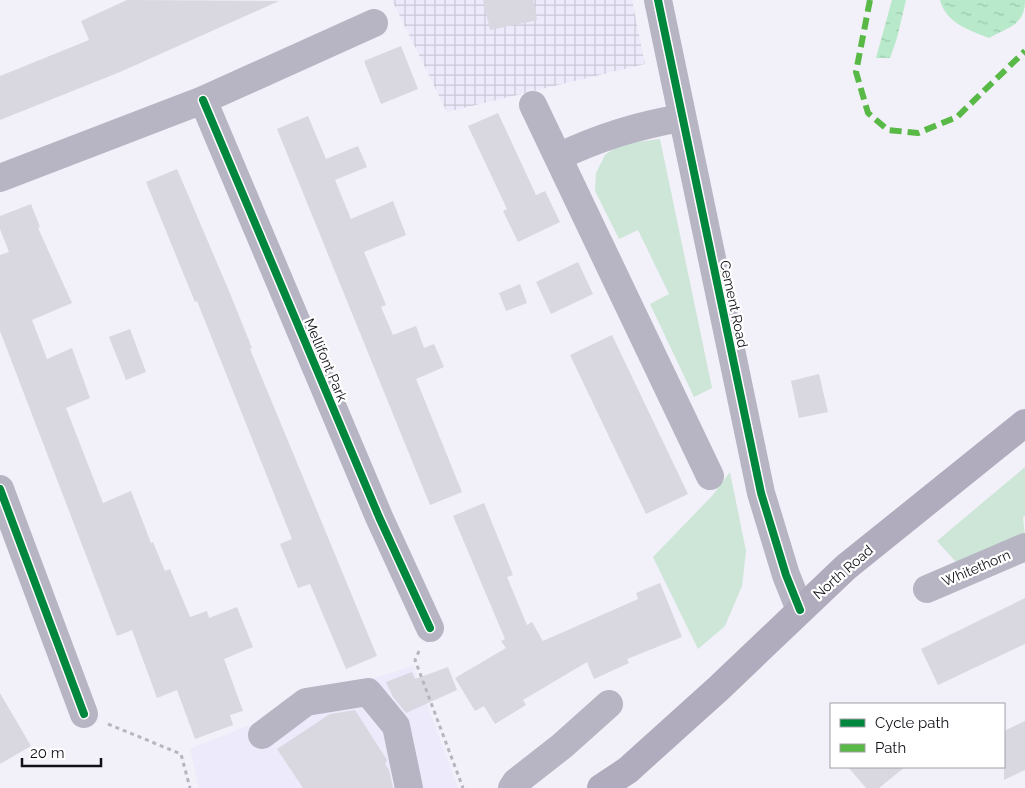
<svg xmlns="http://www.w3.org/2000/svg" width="1025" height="788" font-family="Raleway,sans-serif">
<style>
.built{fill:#edeafb}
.industrial{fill:url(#industrial-grid)}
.grass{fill:#cde6d8}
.water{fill:url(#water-ripples)}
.building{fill:#d9d7df}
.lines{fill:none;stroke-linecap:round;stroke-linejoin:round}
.path{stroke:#b8b5c1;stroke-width:3;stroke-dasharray:4 4;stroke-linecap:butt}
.minor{stroke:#b7b4c3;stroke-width:28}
.major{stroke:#b0abbd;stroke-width:28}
.quiet{stroke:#58b947;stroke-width:6;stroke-dasharray:12 6;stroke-linecap:butt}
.cycleway-casing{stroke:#fff;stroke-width:11}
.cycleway{stroke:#00873e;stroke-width:8}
.labels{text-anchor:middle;stroke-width:4.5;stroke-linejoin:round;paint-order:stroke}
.street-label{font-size:14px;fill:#111018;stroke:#fff}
</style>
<defs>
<pattern id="industrial-grid" width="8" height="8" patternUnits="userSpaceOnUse" patternTransform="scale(1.25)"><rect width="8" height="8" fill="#edeafb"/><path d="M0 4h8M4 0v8" fill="none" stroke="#cac8d6"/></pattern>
<pattern id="water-ripples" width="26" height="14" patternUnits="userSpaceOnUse" patternTransform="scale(1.25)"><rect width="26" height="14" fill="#b7e9ca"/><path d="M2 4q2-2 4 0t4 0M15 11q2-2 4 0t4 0" fill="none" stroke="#9cc7ad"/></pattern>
</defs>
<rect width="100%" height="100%" fill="#f2f0f8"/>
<!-- built -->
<path class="built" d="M 413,666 L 458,788 L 199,788 L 190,749 L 334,691 Z"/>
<!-- industrial -->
<path class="industrial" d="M 392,0 L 632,0 L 645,64 L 447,112 Z"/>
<!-- grass -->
<path class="grass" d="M 660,139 L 712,388 L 694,397 L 650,304 L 669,294 L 638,230 L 619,239 L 595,191 L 596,173 L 605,155 L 620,144 Z
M 1025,467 L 1025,516 L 1023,517 L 1025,537 L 957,563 L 937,541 Z
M 730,472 L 746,551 L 742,586 L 725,626 L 698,649 L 653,557 L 712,496 Z"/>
<!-- water -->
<path class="water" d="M 892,0 L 906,0 L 897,38 L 890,58 L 876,58 Z
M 940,0 L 1025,0 C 1025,25 1009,27 989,38 C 969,30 946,23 940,0 Z"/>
<!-- building -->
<path class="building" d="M 127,0 L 279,1 L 120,72 L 0,120 L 0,76 L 89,40 L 81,21 Z
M 483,0 L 533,0 L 537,20 L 490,30 Z
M 401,46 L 418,89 L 381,104 L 364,61 Z
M 498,113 L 536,195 L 545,191 L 560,222 L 518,242 L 503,211 L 507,209 L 468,126 Z
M 308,116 L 326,159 L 358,146 L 367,167 L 335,180 L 351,219 L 393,201 L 406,235 L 364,252 L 386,305 L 381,307 L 393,335 L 416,326 L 424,348 L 434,344 L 444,367 L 416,379 L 462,492 L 430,505 L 277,129 Z
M 177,169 L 229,291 L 252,348 L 250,349 L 377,656 L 346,669 L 310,584 L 298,588 L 280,544 L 292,539 L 197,301 L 195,302 L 146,182 Z
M 31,204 L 40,227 L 38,228 L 72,303 L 32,320 L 47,359 L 72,348 L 90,398 L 66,408 L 103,503 L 131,491 L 151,543 L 153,542 L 165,571 L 170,569 L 190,617 L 207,611 L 209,618 L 237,607 L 253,647 L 224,659 L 243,711 L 230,715 L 233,725 L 195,739 L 177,690 L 157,698 L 132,630 L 117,636 L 0,331 L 0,255 L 9,252 L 0,229 L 0,216 Z
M 578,262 L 593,294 L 551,314 L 536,282 Z
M 520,284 L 527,303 L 506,311 L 499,293 Z
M 130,329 L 146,372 L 126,380 L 109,337 Z
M 612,335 L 688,494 L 646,514 L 570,355 Z
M 819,374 L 828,412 L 799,418 L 791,381 Z
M 484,503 L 513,575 L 507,577 L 527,625 L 532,622 L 543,641 L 638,599 L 636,593 L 660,583 L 682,637 L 627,659 L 629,663 L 594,679 L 587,662 L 523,700 L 526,705 L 495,724 L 484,706 L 475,711 L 455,678 L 506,648 L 501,641 L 505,639 L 453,516 Z
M 1025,598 L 1025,644 L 938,685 L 921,649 Z
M 448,667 L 457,690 L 406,713 L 393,697 L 386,682 L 412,672 L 415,679 Z
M 0,693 L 31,746 L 0,764 Z
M 355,710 L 387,760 L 385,764 L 389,770 L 393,788 L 303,788 L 277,749 L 330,714 Z
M 1025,721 L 1025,770 L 1004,780 L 1004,731 Z
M 848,767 L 905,767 L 879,788 L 866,788 Z"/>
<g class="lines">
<!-- path -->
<path class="path" d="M 419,651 L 415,660 L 463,788
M 108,724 L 181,754 L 190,788"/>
<!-- minor -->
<path class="minor" d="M 658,0 L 761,493 L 786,575 L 800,610
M 203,100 L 379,517 L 430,628
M 533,105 L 710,476
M 558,157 C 600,137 636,126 681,118
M 0,178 L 203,100 L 374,23
M 0,489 L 84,714
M 927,589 L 1025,547
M 262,735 L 306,702 L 368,692 L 396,726 L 409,788
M 512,788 L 516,782 L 562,746 L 609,704"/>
<!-- major -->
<path class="major" d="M 601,788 L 628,770 L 719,688 L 846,567 L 1025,423"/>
<!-- quiet -->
<path class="quiet" d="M 870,0 L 856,72 L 868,113 L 888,130 L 918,133 L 957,117 L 1025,51"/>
<defs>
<path id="cycleway" d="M 658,0 L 761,493 L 786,575 L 800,610
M 203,100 L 379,517 L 430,628
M 0,489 L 84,714"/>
</defs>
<!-- cycleway casing -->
<use href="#cycleway" class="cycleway-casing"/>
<!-- cycleway -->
<use href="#cycleway" class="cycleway"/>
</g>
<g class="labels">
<!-- street labels -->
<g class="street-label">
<text transform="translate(734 304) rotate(78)" y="5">Cement Road</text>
<text transform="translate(326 360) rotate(67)" y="5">Mellifont Park</text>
<text transform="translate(976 568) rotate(-23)" y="5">Whitethorn</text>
<text transform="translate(843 572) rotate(-41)" y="5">North Road</text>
</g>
</g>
<!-- legend -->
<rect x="830" y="703" width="175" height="65" fill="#ffffff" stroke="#a09fa3"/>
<rect x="840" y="719" width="25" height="8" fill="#00873e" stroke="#a09fa3"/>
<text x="875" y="728" font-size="15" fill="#111018">Cycle path</text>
<rect x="840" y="744" width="25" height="8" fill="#58b947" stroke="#a09fa3"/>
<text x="875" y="753" font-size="15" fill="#111018">Path</text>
<!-- scale -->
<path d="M22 758v8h79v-8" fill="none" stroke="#111018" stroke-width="2.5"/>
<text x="30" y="758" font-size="15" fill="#111018" stroke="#ffffff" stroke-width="4" paint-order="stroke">20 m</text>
</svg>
